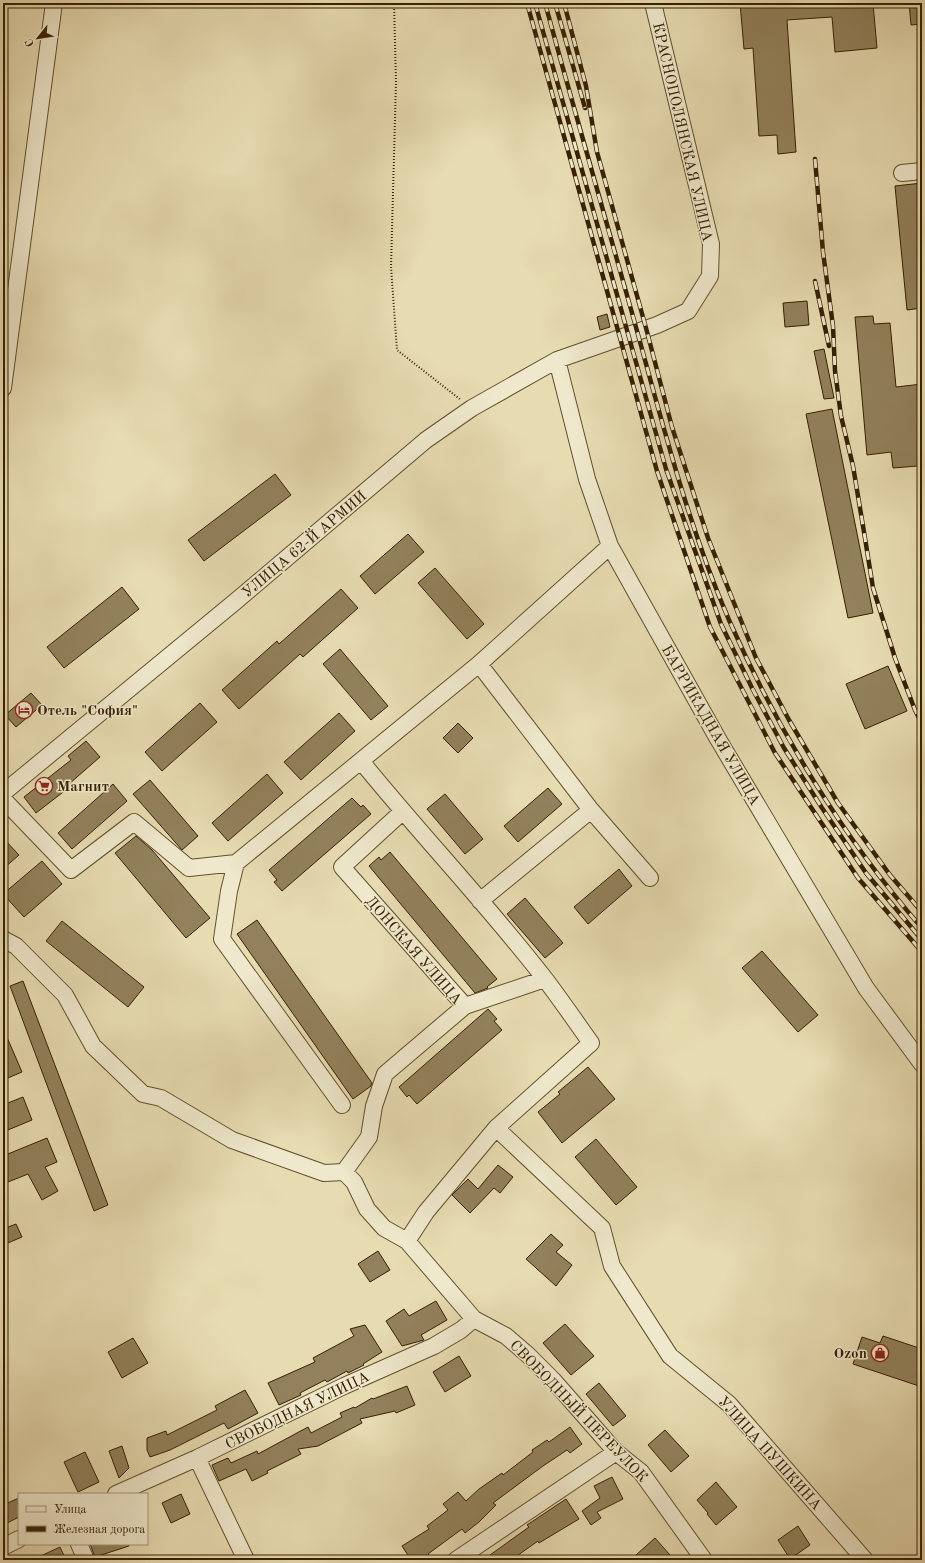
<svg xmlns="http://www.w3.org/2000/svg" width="925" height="1563" font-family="'Old Standard TT',serif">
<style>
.building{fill:#92815c;stroke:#362000}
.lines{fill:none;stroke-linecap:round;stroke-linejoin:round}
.minor-casing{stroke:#624f2c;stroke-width:18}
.path{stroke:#362000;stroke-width:2;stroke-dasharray:1 2;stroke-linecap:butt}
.minor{stroke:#efe8cc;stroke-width:16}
.rail-casing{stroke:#362000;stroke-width:4.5}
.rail{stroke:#efe8cc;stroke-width:3;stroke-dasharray:9;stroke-linecap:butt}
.labels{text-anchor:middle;stroke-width:3;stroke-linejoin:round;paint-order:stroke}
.street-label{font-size:15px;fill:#362000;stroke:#efe8cc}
.poi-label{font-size:15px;font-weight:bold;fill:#362000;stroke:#efe8cc;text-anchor:start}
</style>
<rect width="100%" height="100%" fill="#e7dbb1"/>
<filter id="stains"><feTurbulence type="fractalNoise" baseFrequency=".005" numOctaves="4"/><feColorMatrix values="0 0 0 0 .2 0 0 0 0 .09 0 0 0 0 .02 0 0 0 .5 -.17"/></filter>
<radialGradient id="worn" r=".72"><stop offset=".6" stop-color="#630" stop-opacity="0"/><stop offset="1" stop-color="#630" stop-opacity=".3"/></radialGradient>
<!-- building -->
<path class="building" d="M 740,3 L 873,3 L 877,48 L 835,52 L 832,17 L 787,20 L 796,152 L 778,154 L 777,135 L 759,136 L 753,48 L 744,49 Z
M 909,3 L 922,3 L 922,24 L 911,25 Z
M 922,183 L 922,308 L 907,310 L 895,186 Z
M 807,301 L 809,325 L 785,327 L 783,303 Z
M 607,314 L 610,327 L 600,330 L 597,317 Z
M 873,316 L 874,324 L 890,323 L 896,387 L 922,384 L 922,459 L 918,460 L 918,466 L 893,468 L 891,452 L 867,455 L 855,317 Z
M 824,349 L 834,398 L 824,399 L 814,351 Z
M 832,409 L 873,613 L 848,618 L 806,414 Z
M 275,474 L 291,495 L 204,561 L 188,540 Z
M 408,534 L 424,552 L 375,594 L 360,576 Z
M 435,568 L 484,624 L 467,639 L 418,583 Z
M 122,587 L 139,609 L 64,668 L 47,647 Z
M 341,589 L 358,608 L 303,657 L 300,654 L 239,709 L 222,690 L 277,641 L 279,644 Z
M 340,649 L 388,706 L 371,720 L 323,664 Z
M 888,666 L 907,711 L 865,729 L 846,684 Z
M 31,693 L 42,705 L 16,727 L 5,715 Z
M 200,703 L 217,722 L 162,771 L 145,752 Z
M 339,713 L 355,731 L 301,780 L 284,762 Z
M 458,723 L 473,738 L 458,753 L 443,738 Z
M 86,741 L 100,757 L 69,784 L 71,786 L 36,813 L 24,797 L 71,760 L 68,756 Z
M 267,774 L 283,793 L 228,841 L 212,823 Z
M 150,780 L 198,836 L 182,850 L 133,794 Z
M 113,784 L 127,801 L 72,849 L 58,833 Z
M 548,788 L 562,804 L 518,842 L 504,826 Z
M 445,794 L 483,839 L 465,854 L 427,809 Z
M 352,798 L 361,807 L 363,805 L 371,814 L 282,891 L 274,882 L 277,880 L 269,870 Z
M 136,836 L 152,850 L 210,918 L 186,938 L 115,853 Z
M 3,838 L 19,855 L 3,869 Z
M 390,852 L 497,979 L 487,987 L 488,988 L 475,993 L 369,866 L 379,857 L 381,860 Z
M 42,861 L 62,884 L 24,917 L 3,894 Z
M 619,869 L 632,886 L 588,924 L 574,907 Z
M 525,898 L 563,943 L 545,958 L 507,914 Z
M 257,920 L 372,1083 L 371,1086 L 353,1099 L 237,934 Z
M 62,921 L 144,987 L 128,1007 L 46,941 Z
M 762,951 L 818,1015 L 798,1032 L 742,968 Z
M 23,981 L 108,1205 L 94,1211 L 10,986 Z
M 488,1009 L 497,1019 L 494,1021 L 502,1030 L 417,1104 L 409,1095 L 407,1097 L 399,1087 Z
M 3,1028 L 22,1072 L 3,1080 Z
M 588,1067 L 615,1099 L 562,1143 L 538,1112 L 560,1094 L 558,1092 Z
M 23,1097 L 32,1120 L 3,1132 L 3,1105 Z
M 47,1138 L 57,1162 L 45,1167 L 58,1191 L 42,1200 L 28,1174 L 3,1184 L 3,1156 Z
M 596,1139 L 637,1187 L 616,1205 L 575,1157 Z
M 498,1165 L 513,1177 L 500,1193 L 494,1188 L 470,1213 L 452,1195 L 468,1179 L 478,1189 Z
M 16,1224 L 22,1237 L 3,1245 L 3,1229 Z
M 551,1234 L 563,1245 L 556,1252 L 572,1265 L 556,1286 L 526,1259 Z
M 378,1251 L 390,1270 L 370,1282 L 358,1264 Z
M 436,1301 L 447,1320 L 421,1335 L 424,1340 L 402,1346 L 386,1321 L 404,1309 L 409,1316 Z
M 565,1324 L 594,1356 L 571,1375 L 543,1343 Z
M 365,1325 L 382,1352 L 363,1364 L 364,1365 L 348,1373 L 347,1371 L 327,1382 L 325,1380 L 300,1393 L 301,1395 L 279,1405 L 268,1383 L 315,1362 L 313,1358 L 354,1336 L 350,1329 Z
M 883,1336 L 922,1349 L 922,1387 L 853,1364 L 862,1337 L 880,1343 Z
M 133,1338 L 148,1363 L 122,1378 L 108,1352 Z
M 459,1356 L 471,1376 L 445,1392 L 433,1372 Z
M 599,1383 L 626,1416 L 613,1426 L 586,1394 Z
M 407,1386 L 415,1405 L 396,1413 L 395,1411 L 360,1419 L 362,1423 L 318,1446 L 298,1449 L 301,1454 L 267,1471 L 268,1473 L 252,1481 L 246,1469 L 219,1481 L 212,1465 L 228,1458 L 231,1463 L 257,1451 L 258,1454 L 308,1427 L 311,1433 L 342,1417 L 340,1413 L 354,1407 L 355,1408 L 372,1398 L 373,1399 Z
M 245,1390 L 258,1413 L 228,1429 L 224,1423 L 170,1450 L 150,1457 L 147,1450 L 147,1438 L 166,1431 L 167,1435 L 217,1410 L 215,1406 Z
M 570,1427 L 582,1444 L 570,1453 L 567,1450 L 543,1466 L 493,1503 L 496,1505 L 479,1522 L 465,1533 L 462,1529 L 428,1554 L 432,1560 L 411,1560 L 402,1546 L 429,1529 L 427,1526 L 448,1510 L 443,1504 L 458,1492 L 466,1501 L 479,1489 L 502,1473 L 503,1475 L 533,1452 L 532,1450 L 547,1440 L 549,1442 Z
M 665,1430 L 689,1456 L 671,1472 L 648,1445 Z
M 122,1446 L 129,1468 L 119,1478 L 109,1451 Z
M 85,1452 L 99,1482 L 78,1492 L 64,1462 Z
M 612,1477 L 623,1499 L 597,1512 L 601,1518 L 591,1525 L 582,1511 L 600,1498 L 594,1486 Z
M 716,1482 L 737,1507 L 716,1525 L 707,1514 L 708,1513 L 697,1500 Z
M 181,1494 L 190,1514 L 171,1523 L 162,1503 Z
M 19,1498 L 19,1517 L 3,1525 L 3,1505 Z
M 566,1499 L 579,1519 L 539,1543 L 538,1541 L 511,1560 L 483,1560 L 529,1527 L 527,1525 Z
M 798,1526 L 810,1545 L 790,1559 L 778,1540 Z
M 655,1538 L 670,1555 L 665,1560 L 641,1560 L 636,1555 Z
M 90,1544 L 129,1544 L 129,1546 L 95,1557 Z
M 60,1547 L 66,1560 L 32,1560 Z"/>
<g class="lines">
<defs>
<path id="minor" d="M 902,173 L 922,171
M 557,360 L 587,479 L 610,546 L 718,739 L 866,988 L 922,1064
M 3,388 L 54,3
M 479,664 L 591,810 L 650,878
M 361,761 C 421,835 487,904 545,979 C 561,1000 576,1022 591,1043 L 496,1128 L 426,1212 L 407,1241
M 3,793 L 236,601 L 426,440 L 472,408 L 557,360 L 657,325 L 688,311 L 710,276 L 711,244 L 653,3
M 3,799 L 71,870 L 134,822 L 189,868 L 236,863 L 479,664 L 610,546
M 236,863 L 229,891 L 222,939 L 342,1105
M 480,901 L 591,810
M 3,939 L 16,946 L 65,995 L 93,1046 L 143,1094 L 161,1098 L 232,1140 L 324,1173 L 344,1172 L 354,1182 L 367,1209 L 384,1228 L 407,1241 L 474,1319 L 506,1336 L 527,1354 L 553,1380 L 616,1452 L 641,1472 L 704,1560
M 465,1006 L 545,979
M 496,1128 L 602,1228 L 612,1266 L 670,1356 L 729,1404 L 865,1560
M 344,1172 L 369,1137 L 374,1106 L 385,1074 L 465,1006 L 342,867 L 402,812
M 197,1458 L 246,1560
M 116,1494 L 197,1458 L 344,1386 L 434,1346 L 461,1330 L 474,1319
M 79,1544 L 86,1560
M 3,1547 L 19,1539
M 456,1560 L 616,1452"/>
</defs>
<!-- minor casing -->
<use href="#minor" class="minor-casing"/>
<!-- path -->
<path class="path" d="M 394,3 L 396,82 L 391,267 L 397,350 L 461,400"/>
<!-- minor -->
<use href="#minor" class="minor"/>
<defs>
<path id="rail" d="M 527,3 L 657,471 L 710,627 L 775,753 L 858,878 L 922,952
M 535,3 L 666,469 L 721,624 L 752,688 L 784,748 L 822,808 L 866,873 L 922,940
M 545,3 C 574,109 604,215 634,320 C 662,421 687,523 729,620 C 777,729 843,838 922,928
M 555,3 L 585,108
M 564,3 L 586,86 L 597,152 L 646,328 L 672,427 L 708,538 L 756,658 L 789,720 L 838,803 L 890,875 L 922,912
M 815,159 L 823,252 L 833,326 L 835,371 L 841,416 L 853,466 L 864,532 L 873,588 L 895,658 L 915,710 L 922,724
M 815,281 L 829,346"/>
</defs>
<!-- rail casing -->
<use href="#rail" class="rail-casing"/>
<!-- rail -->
<use href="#rail" class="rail"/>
</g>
<!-- icons -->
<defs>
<symbol id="hotel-ring" viewBox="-11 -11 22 22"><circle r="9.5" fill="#efe8cc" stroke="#8f2418" stroke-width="1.5"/><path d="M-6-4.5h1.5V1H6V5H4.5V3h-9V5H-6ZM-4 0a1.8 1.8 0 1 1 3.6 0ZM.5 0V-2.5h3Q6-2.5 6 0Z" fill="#8f2418"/></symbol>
<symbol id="supermarket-ring" viewBox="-11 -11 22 22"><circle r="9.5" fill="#efe8cc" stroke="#8f2418" stroke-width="1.5"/><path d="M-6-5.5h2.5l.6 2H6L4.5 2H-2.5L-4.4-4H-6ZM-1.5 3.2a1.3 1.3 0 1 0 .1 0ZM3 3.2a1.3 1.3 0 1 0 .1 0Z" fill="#8f2418"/></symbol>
<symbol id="shop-ring" viewBox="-11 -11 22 22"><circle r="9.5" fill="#efe8cc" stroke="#8f2418" stroke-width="1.5"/><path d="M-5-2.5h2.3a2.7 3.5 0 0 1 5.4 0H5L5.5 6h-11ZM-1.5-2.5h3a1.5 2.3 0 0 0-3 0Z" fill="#8f2418"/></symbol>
</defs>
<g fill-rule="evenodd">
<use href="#hotel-ring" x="14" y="700" width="20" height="20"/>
<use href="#supermarket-ring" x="34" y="776" width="20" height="20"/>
<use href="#shop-ring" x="870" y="1343" width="20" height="20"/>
</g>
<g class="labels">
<!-- street labels -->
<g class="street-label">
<text transform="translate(683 132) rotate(77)" y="5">КРАСНОПОЛЯНСКАЯ УЛИЦА</text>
<text transform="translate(304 544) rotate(-40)" y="5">УЛИЦА 62-Й АРМИИ</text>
<text transform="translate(711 725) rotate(60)" y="5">БАРРИКАДНАЯ УЛИЦА</text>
<text transform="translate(414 950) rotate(49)" y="5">ДОНСКАЯ УЛИЦА</text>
<text transform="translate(297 1410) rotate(-26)" y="5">СВОБОДНАЯ УЛИЦА</text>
<text transform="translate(579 1411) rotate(46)" y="5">СВОБОДНЫЙ ПЕРЕУЛОК</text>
<text transform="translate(770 1453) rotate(48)" y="5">УЛИЦА ПУШКИНА</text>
</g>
<!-- poi labels -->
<g class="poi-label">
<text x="37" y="715">Отель "София"</text>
<text x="57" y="791">Магнит</text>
<text x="867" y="1358" text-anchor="end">Ozon</text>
</g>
</g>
<!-- margin -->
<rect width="925" height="1563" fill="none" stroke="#e7dbb1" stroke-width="16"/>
<rect x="4" y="4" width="917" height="1555" fill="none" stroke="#362000" stroke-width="2"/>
<rect x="8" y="8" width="909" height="1547" fill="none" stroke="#362000"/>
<!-- legend -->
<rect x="18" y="1493" width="130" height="52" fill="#efe8cc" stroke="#a5987a"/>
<rect x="26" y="1506" width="20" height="6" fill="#efe8cc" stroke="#a5987a"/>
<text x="54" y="1513" font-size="12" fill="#362000">Улица</text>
<rect x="26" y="1526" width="20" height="6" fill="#362000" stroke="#a5987a"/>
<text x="54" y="1533" font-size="12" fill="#362000">Железная дорога</text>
<!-- north arrow -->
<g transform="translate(38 38) rotate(240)" stroke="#efe8cc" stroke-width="3" paint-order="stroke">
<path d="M0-3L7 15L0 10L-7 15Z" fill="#362000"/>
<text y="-6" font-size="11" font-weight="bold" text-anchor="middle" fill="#362000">С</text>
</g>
<rect width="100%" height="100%" filter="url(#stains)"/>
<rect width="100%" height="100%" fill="url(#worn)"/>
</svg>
